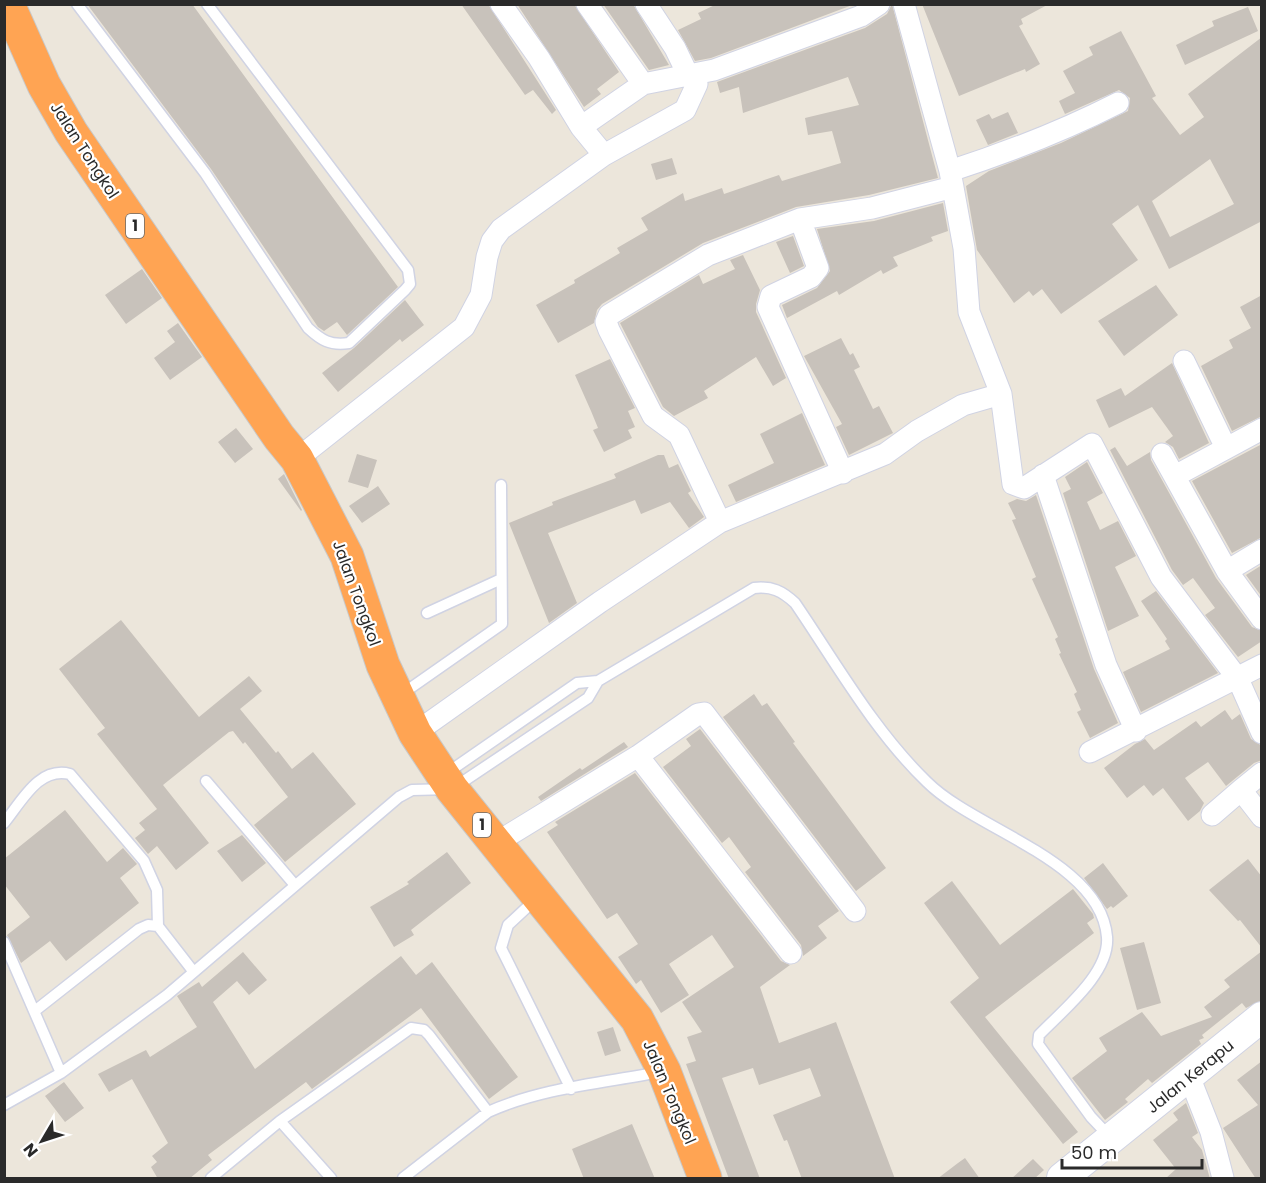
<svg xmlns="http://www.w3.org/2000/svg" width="1266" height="1183" font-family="Poppins,sans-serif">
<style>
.building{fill:#c8c2bb;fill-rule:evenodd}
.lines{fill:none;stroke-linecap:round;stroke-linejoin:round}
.lane-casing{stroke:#d0d3e3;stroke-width:13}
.street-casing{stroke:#d0d3e3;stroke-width:23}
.secondary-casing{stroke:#d0d3e3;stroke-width:32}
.highway-casing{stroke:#c8c8c8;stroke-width:35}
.lane{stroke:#fff;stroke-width:10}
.street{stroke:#fff;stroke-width:21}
.secondary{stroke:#fff;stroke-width:30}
.highway{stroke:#ffa453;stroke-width:33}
.labels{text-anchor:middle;stroke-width:4.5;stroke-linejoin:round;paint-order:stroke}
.shield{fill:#fff;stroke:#6a6a6a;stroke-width:1.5}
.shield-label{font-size:15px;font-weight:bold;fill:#2a2a2a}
.street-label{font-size:16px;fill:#2a2a2a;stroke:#fff}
</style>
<rect width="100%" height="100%" fill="#ece6db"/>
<!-- building -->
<path class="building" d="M 87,4 L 192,4 L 398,287 L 347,335 L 337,322 L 324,331 L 318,327 L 211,169 Z
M 461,4 L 488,4 L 556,110 L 552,114 L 533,90 L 525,95 Z
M 517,4 L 574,4 L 619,72 L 597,89 L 601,94 L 584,107 Z
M 603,4 L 633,4 L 669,65 L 649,70 Z
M 717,4 L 855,4 L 711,58 L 695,61 L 678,30 L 701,19 L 698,13 Z
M 892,4 L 938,178 L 869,195 L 796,207 L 703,243 L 602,304 L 597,310 L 594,323 L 558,343 L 536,305 L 575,283 L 574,280 L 620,253 L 617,248 L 648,230 L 641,218 L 683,193 L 685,201 L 722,188 L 724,194 L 779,175 L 782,181 L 841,163 L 832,131 L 808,135 L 805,118 L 859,105 L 848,77 L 743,113 L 739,87 L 720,93 L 717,82 L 865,28 L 887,14 Z
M 922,4 L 1049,4 L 1021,19 L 1023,24 L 1019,26 L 1040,64 L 1026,72 L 1025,69 L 959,96 Z
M 1248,7 L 1258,31 L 1185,65 L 1176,45 L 1214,26 L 1212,21 Z
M 1121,31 L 1156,96 L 1152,98 L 1180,135 L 1204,117 L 1188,94 L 1262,37 L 1262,221 L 1169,269 L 1138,205 L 1112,224 L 1138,260 L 1061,314 L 1042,289 L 1033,296 L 1029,291 L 1014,303 L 977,250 L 966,186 L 989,171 L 1061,143 L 1128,111 L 1130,98 L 1119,90 L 1065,114 L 1059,101 L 1075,93 L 1063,71 L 1093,55 L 1089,47 ZM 1210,159 L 1234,204 L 1170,237 L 1152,201 Z
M 1008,112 L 1018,133 L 988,145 L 976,120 L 989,114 L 992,119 Z
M 672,158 L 677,174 L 656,180 L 651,164 Z
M 943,203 L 948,231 L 931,237 L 933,241 L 893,257 L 898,266 L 883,274 L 881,270 L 839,295 L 837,291 L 787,318 L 782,305 L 817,288 L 830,271 L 817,229 L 874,221 Z
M 793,236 L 804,266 L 790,273 L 776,242 Z
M 743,255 L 760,290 L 756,304 L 756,312 L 786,378 L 773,386 L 756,357 L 704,391 L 708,398 L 674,416 L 663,407 L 620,323 L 699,275 L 703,284 L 735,269 L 730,260 Z
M 142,269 L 162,298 L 126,324 L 105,295 Z
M 1156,285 L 1178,315 L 1124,356 L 1098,321 Z
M 1262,295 L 1262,416 L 1232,431 L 1201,366 L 1233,348 L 1229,340 L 1251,328 L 1240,307 Z
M 405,300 L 424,325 L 402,342 L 400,339 L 338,392 L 322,373 L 354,348 Z
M 178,323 L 202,357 L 170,380 L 154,358 L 175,342 L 167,331 Z
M 841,338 L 850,355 L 853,353 L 860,367 L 854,370 L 873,409 L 879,406 L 893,433 L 849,455 L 836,427 L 842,424 L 804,356 Z
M 610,359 L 635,408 L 628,411 L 635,427 L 628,430 L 632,438 L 604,452 L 593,430 L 598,428 L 591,411 L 575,375 Z
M 1172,363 L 1209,443 L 1179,459 L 1173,447 L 1165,442 L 1173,436 L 1152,407 L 1109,428 L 1096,400 L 1121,388 L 1125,396 Z
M 802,413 L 825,465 L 736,502 L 728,485 L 774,463 L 760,434 Z
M 236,428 L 253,449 L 235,463 L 218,442 Z
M 1262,444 L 1262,537 L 1232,553 L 1192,481 Z
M 1115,447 L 1127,466 L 1150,452 L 1151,460 L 1216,578 L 1252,627 L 1262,631 L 1262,641 L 1238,657 L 1205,615 L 1215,608 L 1193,578 L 1183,585 L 1172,570 L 1110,450 Z
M 357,454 L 377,460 L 368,488 L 348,482 Z
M 658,455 L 664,455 L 669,468 L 678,464 L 691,491 L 688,493 L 704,517 L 689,528 L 670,502 L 641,514 L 635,500 L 548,533 L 577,603 L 549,623 L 509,523 L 553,505 L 552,502 L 616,478 L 614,474 Z
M 1087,462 L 1103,493 L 1087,502 L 1100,530 L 1118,521 L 1136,556 L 1115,567 L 1139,616 L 1108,631 L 1063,493 L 1071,489 L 1065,477 Z
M 284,474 L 302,510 L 301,511 L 278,479 Z
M 378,486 L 390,504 L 362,523 L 349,506 Z
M 1036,495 L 1094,669 L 1118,723 L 1090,738 L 1077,712 L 1081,710 L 1074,694 L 1077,692 L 1059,654 L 1061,653 L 1055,639 L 1058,637 L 1032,579 L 1036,577 L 1012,520 L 1016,519 L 1008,503 L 1017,499 L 1026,501 Z
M 1262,565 L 1262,597 L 1246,575 Z
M 1156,591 L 1218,673 L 1141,712 L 1123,672 L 1170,649 L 1165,641 L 1167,639 L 1141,601 Z
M 121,620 L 199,717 L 249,676 L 262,691 L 240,709 L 276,753 L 278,751 L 292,769 L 313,752 L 356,804 L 285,862 L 254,825 L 288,797 L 245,742 L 243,744 L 233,731 L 229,732 L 163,785 L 209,843 L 176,870 L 157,846 L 148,854 L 135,838 L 145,830 L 139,823 L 157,809 L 97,734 L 105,728 L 59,669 Z
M 754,694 L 762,706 L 767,703 L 795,742 L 793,743 L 886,868 L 856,891 L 723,717 Z
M 1225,710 L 1232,720 L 1240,714 L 1251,739 L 1262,746 L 1262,760 L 1254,763 L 1226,786 L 1208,762 L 1185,778 L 1204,803 L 1200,811 L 1188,821 L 1163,788 L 1153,796 L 1144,785 L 1127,798 L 1104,768 L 1135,744 L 1145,739 L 1154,750 L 1196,721 L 1201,727 Z
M 700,729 L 839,911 L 818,926 L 827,938 L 803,956 L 801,945 L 745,872 L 751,867 L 729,837 L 722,843 L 663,767 L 691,746 L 686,739 Z
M 624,742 L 628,747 L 541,801 L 538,797 L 580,768 L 582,770 Z
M 635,773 L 781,961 L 790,965 L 760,987 L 779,1043 L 836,1022 L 895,1179 L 802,1179 L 787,1140 L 784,1141 L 773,1115 L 821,1096 L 810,1068 L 759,1085 L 753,1068 L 722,1078 L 760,1179 L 729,1179 L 686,1064 L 696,1061 L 687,1037 L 702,1032 L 682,1002 L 734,967 L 712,935 L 669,964 L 689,995 L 661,1013 L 641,980 L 636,984 L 618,957 L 638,944 L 617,913 L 607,919 L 547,832 L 558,825 L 555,822 Z
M 65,810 L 107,862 L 123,848 L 137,864 L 120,878 L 139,903 L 66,961 L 50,941 L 21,963 L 7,935 L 30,917 L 4,884 L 4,859 Z
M 242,835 L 266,863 L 242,882 L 217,851 Z
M 447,852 L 471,883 L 411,930 L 414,935 L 394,947 L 370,907 L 409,884 L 407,882 Z
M 1248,859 L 1262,877 L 1262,948 L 1240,920 L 1238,921 L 1209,890 Z
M 1103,863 L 1128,896 L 1113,908 L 1111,906 L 1107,909 L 1084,878 Z
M 952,881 L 1000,945 L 1073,889 L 1093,914 L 1094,918 L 1087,923 L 1094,933 L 985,1017 L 1078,1132 L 1063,1144 L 950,1002 L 979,978 L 924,903 Z
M 1144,942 L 1161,1003 L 1137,1010 L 1120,948 Z
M 1262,951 L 1262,1000 L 1246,1008 L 1242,1003 L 1202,1035 L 1204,1038 L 1199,1040 L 1201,1044 L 1152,1083 L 1148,1079 L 1125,1099 L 1128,1102 L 1105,1120 L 1072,1078 L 1107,1051 L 1099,1038 L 1142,1012 L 1161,1036 L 1212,1017 L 1204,1007 L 1230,987 L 1224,980 Z
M 243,952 L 267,980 L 249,995 L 237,981 L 213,1002 L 255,1069 L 401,956 L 416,975 L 432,962 L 518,1077 L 489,1099 L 421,1008 L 312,1089 L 306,1082 L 208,1155 L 212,1160 L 189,1179 L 158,1179 L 151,1167 L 157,1162 L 152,1156 L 168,1143 L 132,1079 L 109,1092 L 98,1074 L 146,1050 L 150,1057 L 197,1027 L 177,996 L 199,982 L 202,987 Z
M 613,1027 L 621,1051 L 605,1056 L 597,1032 Z
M 1262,1061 L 1262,1179 L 1256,1179 L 1223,1128 L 1258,1105 L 1237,1080 Z
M 64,1082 L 84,1108 L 65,1122 L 45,1096 Z
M 1186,1103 L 1198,1133 L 1192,1137 L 1202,1150 L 1210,1179 L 1165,1179 L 1176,1169 L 1153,1140 L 1178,1120 L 1173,1113 Z
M 632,1124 L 655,1179 L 584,1179 L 572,1149 Z
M 965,1158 L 980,1179 L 937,1179 L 958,1163 Z
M 1033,1159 L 1044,1170 L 1034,1179 L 1011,1179 Z"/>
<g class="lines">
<defs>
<path id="lane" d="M 77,4 L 205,173 L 308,328 C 321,340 330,346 349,343 L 405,290 L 410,284 L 408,270 L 207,4
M 427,613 L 499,580
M 402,694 L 502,624 L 501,485
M 447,773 L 577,683 L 598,681 L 754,588 C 772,586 782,591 795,603 C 836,663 874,731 927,782 C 975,830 1101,861 1107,937 C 1110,973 1063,1010 1039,1035 L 1038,1044 L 1091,1117 L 1109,1136
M 206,781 L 294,884
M 4,823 C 22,801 39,766 70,774 L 144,861 L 157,890 L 158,926
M 537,898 L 508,925 L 501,948 L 571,1089
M 4,942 L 61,1073
M 36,1010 L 139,929 L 148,925 L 158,926 L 193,971
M 4,1105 L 61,1073 L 167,995 L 399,797 L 412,790 L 452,789 L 588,698 L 598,681
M 280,1121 L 331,1178
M 211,1178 L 280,1121 L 411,1028 L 424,1030 L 429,1035 L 488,1112
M 403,1178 L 488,1112 C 541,1088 603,1083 660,1072"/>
<path id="street" d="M 501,4 L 539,58 L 581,127 L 604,155
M 587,4 L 643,84
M 904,4 L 950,171 L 964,248 L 969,312 L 1001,394 L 1013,484 L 1024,488 L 1092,444 L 1161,577 L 1238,679 L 1262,733
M 581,127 L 643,84 L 714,70 L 861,16 L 879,4
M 950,171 C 1009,152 1063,131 1118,103
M 800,219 L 818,268 L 811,277 L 771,296 L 768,307 L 843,473
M 1184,361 L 1226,448
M 1162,454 L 1227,571 L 1262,619
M 297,459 L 464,327 L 481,295 L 487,257 L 492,241 L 501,229 L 604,155 L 685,110 L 697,84 L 689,77 L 675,48 L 646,4
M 1043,475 L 1106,665 L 1136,731
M 1175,476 L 1262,429
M 720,522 L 679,435 L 653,416 L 609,330 L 606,322 L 609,315 L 708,255 L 800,219 L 872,208 L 953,187
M 1227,571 L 1262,550
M 415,733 L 600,602 L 720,522 L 885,454 L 917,431 L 963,405 L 1001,394
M 1090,752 L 1262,665
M 638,756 L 791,953
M 1262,773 L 1241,790 L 1262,817
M 1212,815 L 1241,790
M 496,843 L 638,756 L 698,714 L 704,713 L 855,911
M 1189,1076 L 1211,1132 L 1223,1178"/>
<path id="secondary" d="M 1062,1178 L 1262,1017"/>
<path id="highway" d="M 8,4 L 44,85 L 71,132 L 279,437 L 297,459 L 347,556 L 383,665 L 415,733 L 452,789 L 637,1019 L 664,1071 L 705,1178"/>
</defs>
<!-- lane casing -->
<use href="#lane" class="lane-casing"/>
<!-- street casing -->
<use href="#street" class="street-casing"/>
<!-- secondary casing -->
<use href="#secondary" class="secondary-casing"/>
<!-- highway casing -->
<use href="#highway" class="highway-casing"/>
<!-- lane -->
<use href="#lane" class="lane"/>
<!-- street -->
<use href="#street" class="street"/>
<!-- secondary -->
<use href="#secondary" class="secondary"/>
<!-- highway -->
<use href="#highway" class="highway"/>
</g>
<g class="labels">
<!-- shield labels -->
<g class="shield">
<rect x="126" y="214" width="18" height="24" rx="4.5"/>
<rect x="473" y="813" width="18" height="24" rx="4.5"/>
</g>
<g class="shield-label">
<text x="135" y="231">1</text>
<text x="482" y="830">1</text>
</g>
<!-- street labels -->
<g class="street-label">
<text transform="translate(85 150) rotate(57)" y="6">Jalan Tongkol</text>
<text transform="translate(357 593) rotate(70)" y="6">Jalan Tongkol</text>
<text transform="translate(1190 1076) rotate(-39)" y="6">Jalan Kerapu</text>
<text transform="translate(670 1092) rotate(67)" y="6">Jalan Tongkol</text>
</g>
</g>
<!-- border -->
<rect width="1266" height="1183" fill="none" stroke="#2a2a2a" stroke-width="12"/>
<!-- north arrow -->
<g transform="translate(42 1141) rotate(231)" stroke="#ffffff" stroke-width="4.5" paint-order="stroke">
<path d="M0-4.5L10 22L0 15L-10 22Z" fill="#2a2a2a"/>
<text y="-9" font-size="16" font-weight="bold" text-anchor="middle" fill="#2a2a2a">N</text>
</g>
<!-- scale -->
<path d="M1062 1159v9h140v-9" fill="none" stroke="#2a2a2a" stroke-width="3"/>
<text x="1071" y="1159" font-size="18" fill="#2a2a2a" stroke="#ffffff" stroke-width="4.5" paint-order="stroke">50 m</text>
</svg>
